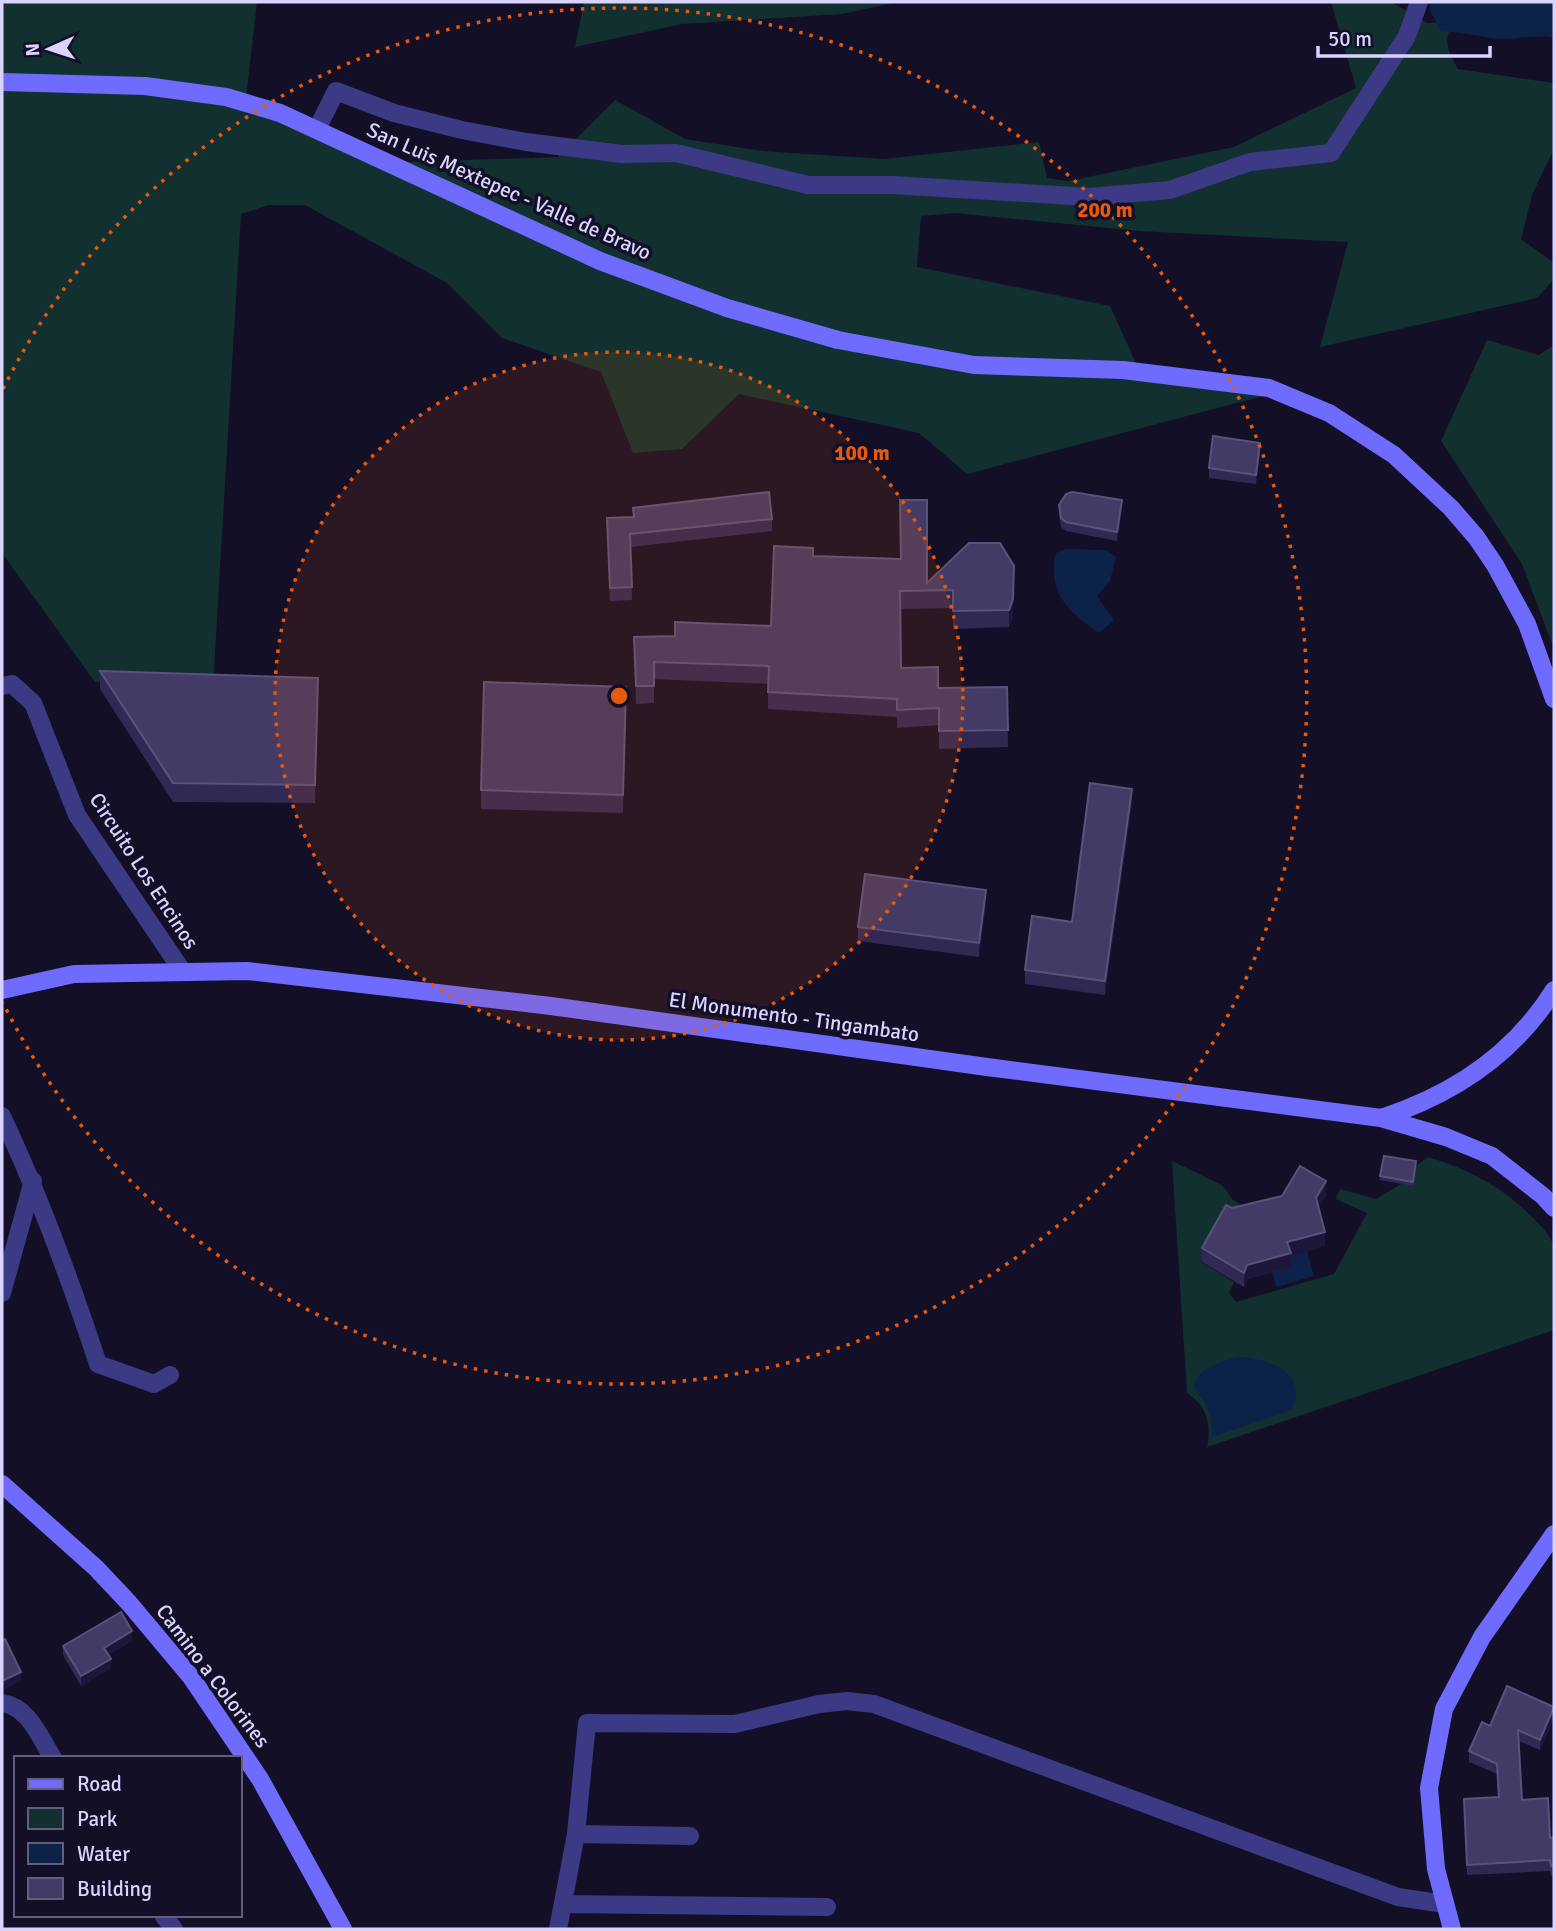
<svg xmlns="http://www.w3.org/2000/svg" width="1556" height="1931" font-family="Signika,sans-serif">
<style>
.green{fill:#12302f}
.water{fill:#0c2248}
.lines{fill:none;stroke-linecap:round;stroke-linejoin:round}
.street{stroke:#3d3a85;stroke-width:18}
.secondary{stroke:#6f6bff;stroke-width:18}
.wall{fill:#312854}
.shaded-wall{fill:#1d163a}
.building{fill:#433a66;stroke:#5a527e;stroke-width:2}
.ring{fill:none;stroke:#e8590c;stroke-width:3.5;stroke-dasharray:3.5 7}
.labels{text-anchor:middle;stroke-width:7;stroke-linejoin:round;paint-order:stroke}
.street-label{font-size:21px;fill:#d9d4ff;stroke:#130f26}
.centre{fill:#e8590c;stroke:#130f26;stroke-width:3.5}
.ring-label{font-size:21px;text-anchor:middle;font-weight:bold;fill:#e8590c;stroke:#130f26;stroke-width:7;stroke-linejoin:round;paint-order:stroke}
</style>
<rect width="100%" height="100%" fill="#130f26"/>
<!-- green -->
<path class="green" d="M 2,2 L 257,2 L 246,99 L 380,163 L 558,157 L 615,100 L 685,139 L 762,151 L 884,159 L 1039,142 L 1047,178 L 1068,181 L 1234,147 L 1356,88 L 1331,2 L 1391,2 L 1427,23 L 1454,22 C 1442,42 1448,50 1458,69 L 1554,83 L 1554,149 L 1532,195 L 1521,239 L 1554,263 L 1554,279 L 1537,298 L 1320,347 L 1348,242 L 1140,231 L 955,213 L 921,216 L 917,267 L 1110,306 L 1144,381 L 1267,395 L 967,474 L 919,433 L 739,394 L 682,449 L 633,453 L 601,372 L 502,338 L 447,283 L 305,205 L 269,205 L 241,214 L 213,686 L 95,682 L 2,553 Z
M 584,2 L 898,2 L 842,14 L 682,24 L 575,47 Z
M 1487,340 L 1539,355 L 1554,345 L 1554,649 L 1522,564 L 1441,441 Z
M 1428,1157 C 1471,1170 1506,1189 1537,1222 C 1543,1228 1550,1236 1553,1244 C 1556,1254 1554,1314 1554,1330 L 1207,1447 C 1212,1425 1207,1406 1187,1393 L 1172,1161 L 1222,1185 L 1233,1200 L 1248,1209 L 1227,1218 L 1201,1262 L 1234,1282 L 1229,1293 L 1236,1302 L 1334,1274 L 1367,1213 L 1336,1199 L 1340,1189 L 1376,1199 L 1401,1184 L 1413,1186 L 1416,1166 Z"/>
<!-- water -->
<path class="water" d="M 1430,2 L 1554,2 L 1554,38 C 1536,34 1521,39 1503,39 C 1482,38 1462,32 1441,31 L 1430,11 Z
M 1066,549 L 1106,550 L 1116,557 L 1110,581 L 1097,596 L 1114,620 L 1099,633 C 1069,612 1047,594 1056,553 Z
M 1307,1251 L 1314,1276 L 1276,1287 L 1272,1272 L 1290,1267 L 1287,1256 Z
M 1242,1357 C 1271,1359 1310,1375 1291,1410 L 1212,1437 C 1212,1426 1211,1415 1206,1405 C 1203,1399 1196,1393 1195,1387 C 1193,1369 1229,1358 1242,1357 Z"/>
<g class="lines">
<!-- street -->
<path class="street" d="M 317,129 L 336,91 L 394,113 L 462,130 L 526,142 L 622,154 L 676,153 L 808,185 L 892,185 L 1089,197 L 1170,190 L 1250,162 L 1331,153 L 1407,36 L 1419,2
M 2,686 L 12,684 L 33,703 L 77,815 L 183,972
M 2,1116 C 40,1197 70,1279 98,1364 L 154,1384 L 170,1375
M 2,1293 L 33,1181
M 2,1703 C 29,1707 39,1736 53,1758
M 576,1834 L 690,1836
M 563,1904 L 827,1907
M 163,1915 L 174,1929
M 558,1929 L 576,1834 L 587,1723 L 735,1724 L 819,1704 L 847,1701 L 874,1704 L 1398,1897 L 1445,1904"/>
<!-- secondary -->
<path class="secondary" d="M 2,82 L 145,86 L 226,97 L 280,113 L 600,261 L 727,308 L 838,340 L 974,365 L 1123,370 L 1269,388 L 1329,413 L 1394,455 L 1451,508 L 1476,537 L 1495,565 L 1527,624 L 1554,699
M 2,990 L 74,974 L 247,971 L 551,1006 L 987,1067 L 1381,1118 L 1446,1137 L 1492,1156 L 1543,1196 L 1554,1208
M 1381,1118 C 1452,1095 1514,1054 1554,990
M 2,1484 L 96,1568 L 129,1603 L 191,1677 L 260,1779 L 343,1929
M 1452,1929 L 1436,1869 L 1429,1788 L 1444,1709 L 1482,1637 L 1554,1534"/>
</g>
<!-- wall -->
<path class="wall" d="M 1260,452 L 1256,484 L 1209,478 L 1209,468 Z
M 1059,505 L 1122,509 L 1117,541 L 1066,531 L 1061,527 L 1059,514 Z
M 633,508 L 772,519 L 772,531 L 631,547 L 632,600 L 610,601 L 607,531 L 633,517 Z
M 1000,543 L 1013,617 L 1009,627 L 953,629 L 953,608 L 900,609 L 901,668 L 938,688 L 1007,687 L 1008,747 L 939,749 L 939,725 L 897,728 L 897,717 L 768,709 L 768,684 L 654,679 L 654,703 L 636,704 L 634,637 L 675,636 L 771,626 L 813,556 L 927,583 Z
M 100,671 L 318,696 L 315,803 L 173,802 L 100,689 Z
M 626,705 L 623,813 L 481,809 L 481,790 Z
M 1132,803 L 1105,995 L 1025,984 L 1025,970 L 1072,922 Z
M 986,904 L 979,957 L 858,941 L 858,927 Z
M 1416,1166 L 1413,1186 L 1380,1180 L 1380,1176 Z
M 1326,1195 L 1318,1208 L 1325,1246 L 1291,1255 L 1291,1267 L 1247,1279 L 1244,1287 L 1202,1262 L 1202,1248 L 1232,1208 Z
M 132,1641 L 108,1655 L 111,1668 L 81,1686 L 63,1655 L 63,1646 Z
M 1554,1718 L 1540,1750 L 1519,1741 L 1522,1800 L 1550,1838 L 1554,1837 L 1554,1876 L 1551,1876 L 1550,1871 L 1467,1875 L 1464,1799 L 1498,1797 L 1497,1774 L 1469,1762 L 1469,1751 L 1490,1726 Z"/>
<!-- shaded-wall -->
<path class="shaded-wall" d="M 1260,443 L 1260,452 L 1256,484 L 1256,475 Z
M 1122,500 L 1122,509 L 1117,541 L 1117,532 Z
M 1014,566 L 1013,617 L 1009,627 L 1009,610 Z
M 1132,789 L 1132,803 L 1105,995 L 1105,981 Z
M 986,890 L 986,904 L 979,957 L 979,943 Z
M 1326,1181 L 1326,1195 L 1316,1212 L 1316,1198 Z
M 1325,1232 L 1325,1246 L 1291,1255 L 1291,1267 L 1247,1279 L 1244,1287 L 1244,1273 L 1247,1265 L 1287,1242 Z
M 132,1631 L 132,1641 L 104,1657 L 104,1648 Z
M 111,1659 L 111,1668 L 81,1686 L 81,1676 Z
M 21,1672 L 21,1681 L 2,1691 L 2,1681 Z
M 1554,1707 L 1554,1718 L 1540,1750 L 1540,1740 Z"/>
<!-- building -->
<path class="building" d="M 1213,436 L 1260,443 L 1256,475 L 1209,468 Z
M 769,492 L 772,519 L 630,534 L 632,587 L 610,588 L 607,518 L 634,517 L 633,508 Z
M 1072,492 L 1122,500 L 1117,532 L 1066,522 L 1061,518 L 1059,505 L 1066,494 Z
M 900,500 L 927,500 L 927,583 L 969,543 L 1000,543 L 1014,566 L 1013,599 L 1009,610 L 953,611 L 953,590 L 900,591 L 901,668 L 938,667 L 938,688 L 1007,687 L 1008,730 L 939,731 L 939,708 L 897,710 L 897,699 L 768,692 L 769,666 L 654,662 L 654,686 L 636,686 L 634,637 L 675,636 L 675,622 L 771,626 L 774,546 L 813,548 L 813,556 L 901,559 Z
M 100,671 L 318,678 L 315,785 L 173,783 Z
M 484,682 L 626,687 L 623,795 L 481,790 Z
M 1090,783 L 1132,789 L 1105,981 L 1025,970 L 1032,916 L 1072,922 Z
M 865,874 L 986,890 L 979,943 L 858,927 Z
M 1384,1156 L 1416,1161 L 1413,1182 L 1380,1176 Z
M 1300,1166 L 1326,1181 L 1316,1198 L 1325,1232 L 1287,1242 L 1291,1253 L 1247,1265 L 1244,1273 L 1202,1248 L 1226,1205 L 1232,1208 L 1282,1196 Z
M 121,1612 L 132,1631 L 104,1648 L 111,1659 L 81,1676 L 63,1646 Z
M 5,1639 L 21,1672 L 2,1681 L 2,1641 Z
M 1507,1686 L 1554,1707 L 1540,1740 L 1518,1730 L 1522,1800 L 1548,1798 L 1550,1838 L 1554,1837 L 1554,1865 L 1551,1866 L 1550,1860 L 1467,1865 L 1464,1799 L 1499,1797 L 1497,1764 L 1469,1751 L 1482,1722 L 1490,1726 Z"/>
<!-- distance rings -->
<circle cx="619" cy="696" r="344" fill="#e8590c" fill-opacity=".12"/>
<g class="ring">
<circle cx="619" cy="696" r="344"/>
<path d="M3 389A688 688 0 1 1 3 1003"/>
</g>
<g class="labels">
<!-- street labels -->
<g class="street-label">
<text transform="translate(509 191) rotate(24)" y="7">San Luis Mextepec - Valle de Bravo</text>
<text transform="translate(144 871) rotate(57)" y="7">Circuito Los Encinos</text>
<text transform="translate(794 1017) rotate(8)" y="7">El Monumento - Tingambato</text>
<text transform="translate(213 1676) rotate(53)" y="7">Camino a Colorines</text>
</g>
</g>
<circle cx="619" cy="696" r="10" class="centre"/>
<g class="ring-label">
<text x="1105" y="217">200 m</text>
<text x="862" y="460">100 m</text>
</g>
<!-- border -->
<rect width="1556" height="1931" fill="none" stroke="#d9d4ff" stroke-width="7"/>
<!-- legend -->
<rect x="14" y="1756" width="228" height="161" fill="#130f26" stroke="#625e7d" stroke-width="2"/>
<rect x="28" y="1779" width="35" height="10" fill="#6f6bff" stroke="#625e7d" stroke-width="2"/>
<text x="77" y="1791" font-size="21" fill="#d9d4ff">Road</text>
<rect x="28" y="1808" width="35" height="21" fill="#12302f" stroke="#625e7d" stroke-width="2"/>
<text x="77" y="1826" font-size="21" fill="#d9d4ff">Park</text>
<rect x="28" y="1843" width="35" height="21" fill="#0c2248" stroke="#625e7d" stroke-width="2"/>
<text x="77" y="1861" font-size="21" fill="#d9d4ff">Water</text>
<rect x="28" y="1878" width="35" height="21" fill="#433a66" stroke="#625e7d" stroke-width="2"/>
<text x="77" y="1896" font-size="21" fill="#d9d4ff">Building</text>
<!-- north arrow -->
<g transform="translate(49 49) rotate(267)" stroke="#130f26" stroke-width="5" paint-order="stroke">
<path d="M0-5L12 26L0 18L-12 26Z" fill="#d9d4ff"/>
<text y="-10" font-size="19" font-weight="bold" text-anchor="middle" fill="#d9d4ff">N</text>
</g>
<!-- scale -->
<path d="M1318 46v10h172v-10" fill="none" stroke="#d9d4ff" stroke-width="3.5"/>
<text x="1328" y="46" font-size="21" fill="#d9d4ff" stroke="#130f26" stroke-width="5" paint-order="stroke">50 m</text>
</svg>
